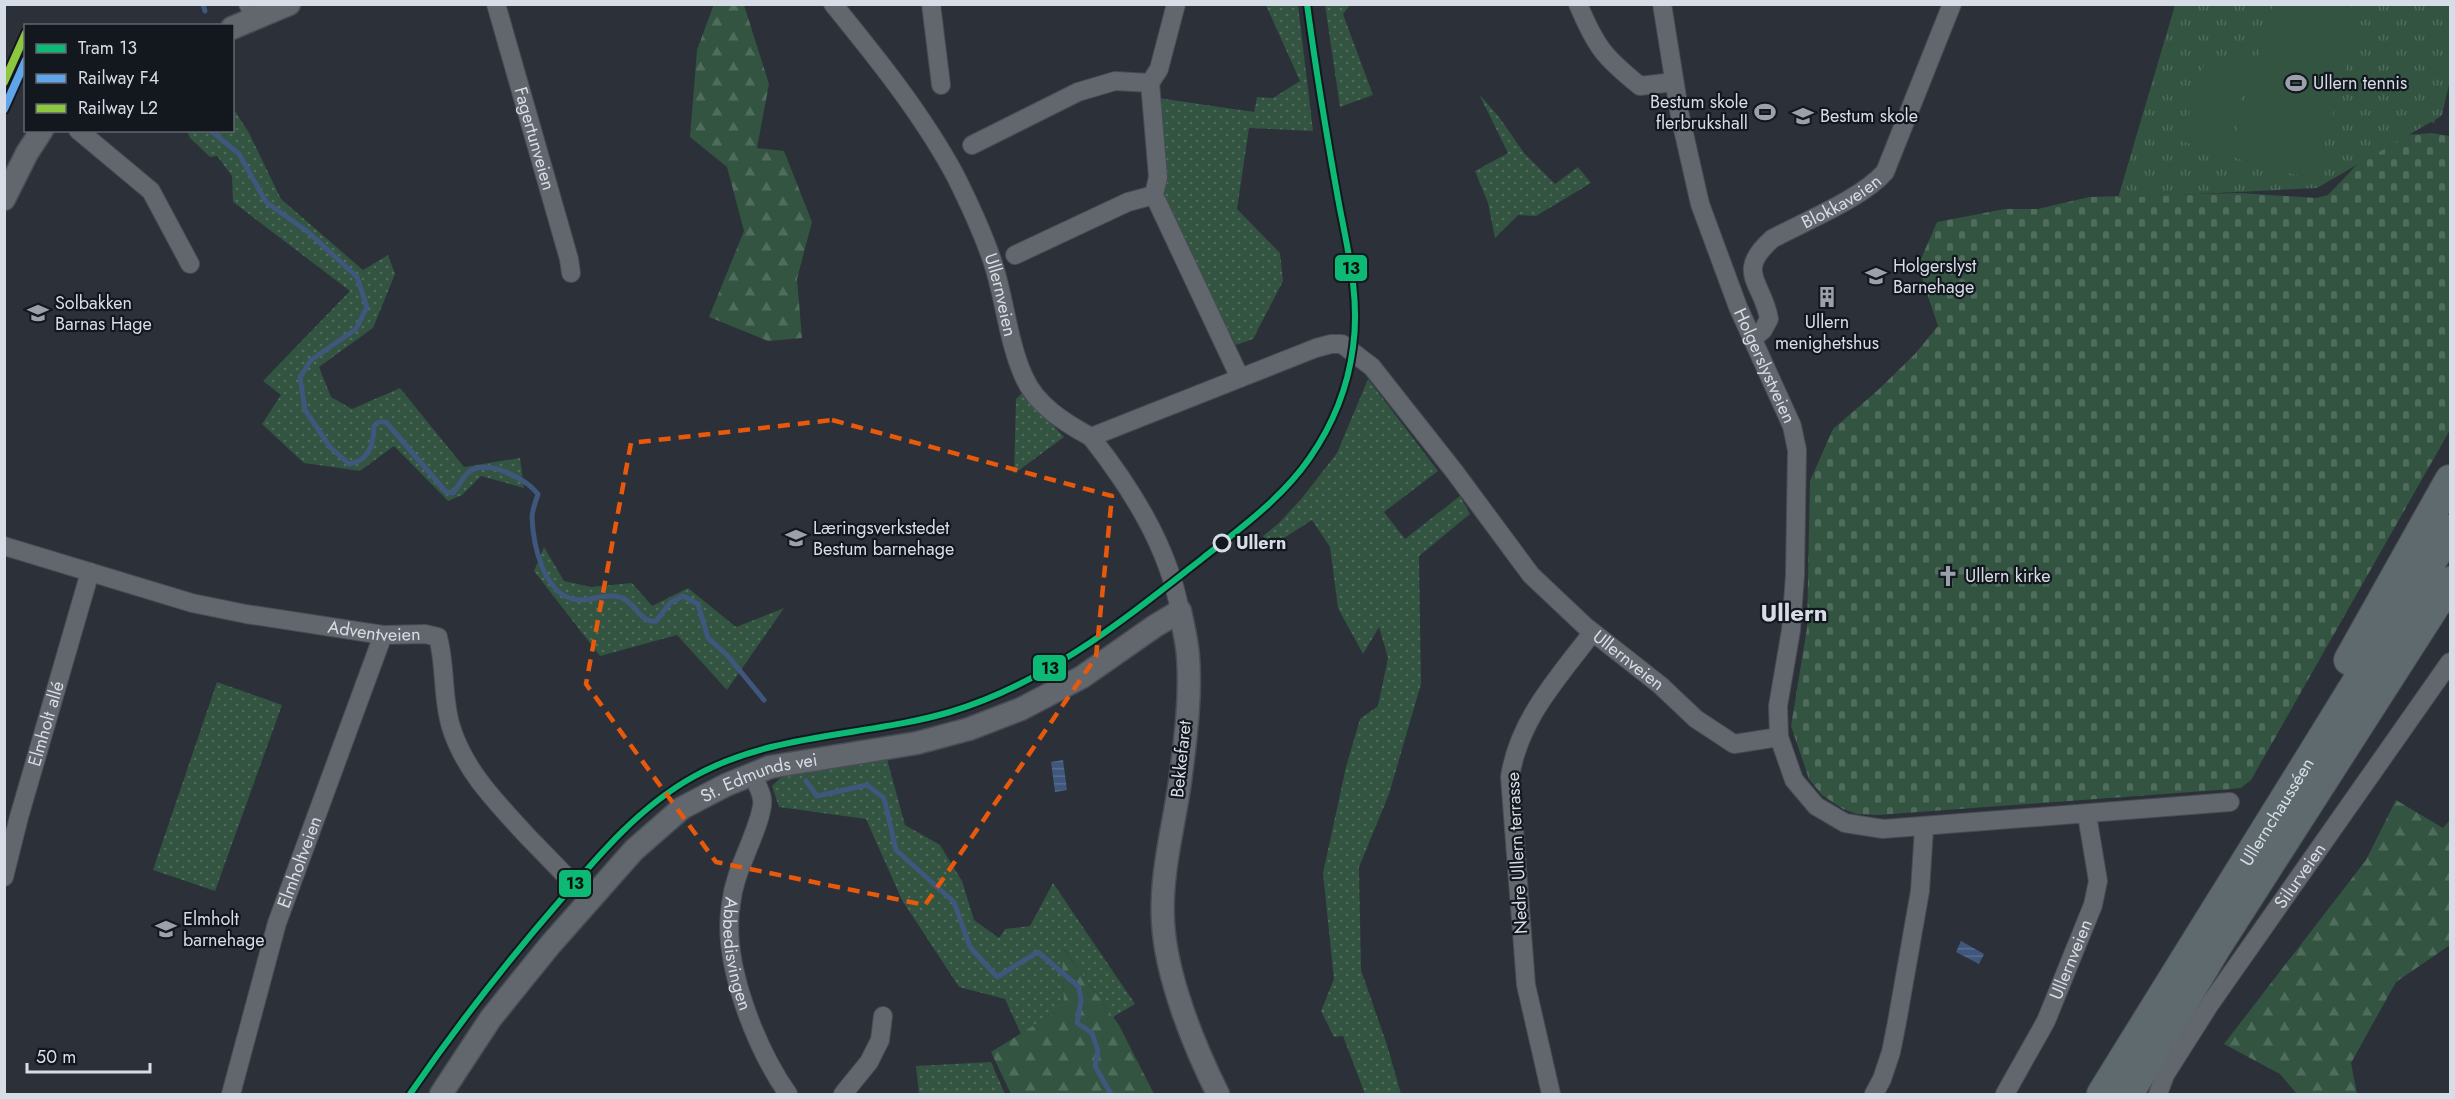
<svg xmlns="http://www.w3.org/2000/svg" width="2455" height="1099" font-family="Jost,sans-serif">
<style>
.grass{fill:url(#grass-dots)}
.forest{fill:url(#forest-firs)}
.cemetery{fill:url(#cemetery-stones)}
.park{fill:url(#park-tufts)}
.pitch{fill:#325441}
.water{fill:url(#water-rules)}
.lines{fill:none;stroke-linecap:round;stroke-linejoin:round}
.stream{stroke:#3f577d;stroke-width:5}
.minor-casing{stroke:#484c54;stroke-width:20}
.tertiary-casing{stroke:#484c54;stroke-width:25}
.trunk-casing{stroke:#484c54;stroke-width:32}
.minor{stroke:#62666d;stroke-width:18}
.tertiary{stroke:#62666d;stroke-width:22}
.trunk{stroke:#5e6a6e;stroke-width:30}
.rail-1-casing{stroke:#13171e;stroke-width:12}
.rail-2-casing{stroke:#13171e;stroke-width:12}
.rail-1{stroke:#60a5e9;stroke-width:8}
.rail-2{stroke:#8dc63f;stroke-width:8}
.tram-1-casing{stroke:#13171e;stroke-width:10}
.tram-1{stroke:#0dba75;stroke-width:6}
.marked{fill:none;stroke:#e8590c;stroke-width:4.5;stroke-dasharray:12 8;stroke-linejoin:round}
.stop-dot{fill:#13171e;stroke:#d7dde7;stroke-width:3}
.labels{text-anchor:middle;stroke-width:4.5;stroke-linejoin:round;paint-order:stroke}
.poi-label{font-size:18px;fill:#d7dde7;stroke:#13171e;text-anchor:start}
.street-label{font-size:18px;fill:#d7dde7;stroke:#13171e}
.stop-label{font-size:18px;font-weight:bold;fill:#d7dde7;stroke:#13171e;text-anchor:start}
.district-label{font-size:24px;font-weight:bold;fill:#d7dde7;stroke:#13171e}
.line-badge{stroke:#13171e;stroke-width:2}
.pale-badge-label{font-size:16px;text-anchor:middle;font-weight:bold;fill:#111}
</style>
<defs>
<pattern id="grass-dots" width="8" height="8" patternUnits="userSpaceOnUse" patternTransform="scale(1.5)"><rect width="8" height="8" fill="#325441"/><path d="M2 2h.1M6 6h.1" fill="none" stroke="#4f6c5c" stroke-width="1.8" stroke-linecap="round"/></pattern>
<pattern id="forest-firs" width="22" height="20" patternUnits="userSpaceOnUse" patternTransform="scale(1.5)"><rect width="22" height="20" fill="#325441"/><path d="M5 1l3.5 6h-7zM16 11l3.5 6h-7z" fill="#4f6c5c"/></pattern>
<pattern id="cemetery-stones" width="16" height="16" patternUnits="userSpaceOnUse" patternTransform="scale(1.5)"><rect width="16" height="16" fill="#325441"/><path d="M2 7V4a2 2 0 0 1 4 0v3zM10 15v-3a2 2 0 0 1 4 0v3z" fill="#4f6c5c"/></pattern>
<pattern id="park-tufts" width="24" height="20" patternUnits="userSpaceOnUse" patternTransform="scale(1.5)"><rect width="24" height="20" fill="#325441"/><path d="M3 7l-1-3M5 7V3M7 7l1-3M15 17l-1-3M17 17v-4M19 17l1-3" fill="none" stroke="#4f6c5c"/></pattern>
<pattern id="water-rules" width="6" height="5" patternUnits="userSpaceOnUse" patternTransform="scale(1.5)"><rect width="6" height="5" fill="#3f577d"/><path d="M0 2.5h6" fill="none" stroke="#5a6f8f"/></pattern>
</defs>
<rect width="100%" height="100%" fill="#2c3039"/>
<!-- grass -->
<path class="grass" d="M 1266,5 L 1298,5 L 1313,131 L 1249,128 L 1237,209 L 1280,253 L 1283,281 L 1253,339 L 1236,345 L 1166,211 L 1158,98 L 1254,112 L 1257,97 L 1273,98 L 1300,81 Z
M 1325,5 L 1350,5 L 1343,14 L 1373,95 L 1340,107 Z
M 1479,94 L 1499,117 L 1524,153 L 1555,184 L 1578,167 L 1591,183 L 1536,216 L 1518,215 L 1495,238 L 1488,203 L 1475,171 L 1508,153 Z
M 233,108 L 249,133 L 281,199 L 363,270 L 388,255 L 395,274 L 373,328 L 319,367 L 331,397 L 352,409 L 400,388 L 464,467 L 520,458 L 524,488 L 481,476 L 462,495 L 448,501 L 394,446 L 360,471 L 304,463 L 262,424 L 281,395 L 263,381 L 350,291 L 233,202 L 232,176 L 217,156 L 210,157 L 190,138 L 187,131 L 232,130 Z
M 1368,379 L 1438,471 L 1384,512 L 1405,539 L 1460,496 L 1470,514 L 1419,556 L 1421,684 L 1389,794 L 1359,867 L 1361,970 L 1387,1045 L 1401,1094 L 1365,1094 L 1343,1036 L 1334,1037 L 1321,1011 L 1334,979 L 1323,873 L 1346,767 L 1360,719 L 1378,706 L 1388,658 L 1379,627 L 1363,654 L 1338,608 L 1330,547 L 1312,520 L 1270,547 L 1263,536 L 1279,523 L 1302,498 L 1337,453 Z
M 1022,393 L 1064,437 L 1014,474 L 1016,399 Z
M 544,547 L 564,581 L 591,587 L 632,583 L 652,606 L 688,588 L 736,627 L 784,608 L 727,690 L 677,635 L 600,656 L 534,571 Z
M 217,682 L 282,705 L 215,891 L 153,870 Z
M 887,759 L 905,825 L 940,845 L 962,881 L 974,920 L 999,938 L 1005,929 L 1030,926 L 1053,883 L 1135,1004 L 1113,1017 L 1063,948 L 1064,1007 L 1021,1034 L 1005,999 L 959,987 L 902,900 L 866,819 L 779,807 L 772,786 L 779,779 L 787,775 Z
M 991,1062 L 1005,1094 L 919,1094 L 916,1066 Z"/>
<!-- forest -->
<path class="forest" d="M 714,4 L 744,5 L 769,84 L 757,148 L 784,151 L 812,222 L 797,279 L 802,338 L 768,341 L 709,317 L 744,231 L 727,167 L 690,137 L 697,50 Z
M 2396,800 L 2443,828 L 2450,820 L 2450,945 L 2396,982 L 2351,1063 L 2357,1094 L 2297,1094 L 2280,1074 L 2224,1044 L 2366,860 Z
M 1062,947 L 1119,1025 L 1154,1094 L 1011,1094 L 991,1052 L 1064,1007 Z"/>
<!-- cemetery -->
<path class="cemetery" d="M 2431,133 L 2450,136 L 2450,430 L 2251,780 L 2241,788 L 2232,789 L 1878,815 L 1857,814 L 1843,809 L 1822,795 L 1809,779 L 1791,726 L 1807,628 L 1810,481 L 1833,429 L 1878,390 L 1915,354 L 1938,326 L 1918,266 L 1937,222 L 2005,209 L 2038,209 L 2089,197 L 2240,193 L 2316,198 L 2328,195 L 2368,153 L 2407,135 Z"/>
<!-- park -->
<path class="park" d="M 2175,5 L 2450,5 L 2450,80 L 2442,115 L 2435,120 L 2434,123 L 2431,122 L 2317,188 L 2118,198 Z"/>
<!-- pitch -->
<path class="pitch" d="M 2273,5 L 2345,5 L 2363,10 L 2314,180 L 2229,156 Z
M 2207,54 L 2250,66 L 2225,153 L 2181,141 Z"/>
<!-- water -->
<path class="water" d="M 1063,760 L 1067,790 L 1055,792 L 1051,762 Z
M 1961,941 L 1984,954 L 1979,964 L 1956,952 Z"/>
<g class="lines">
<!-- stream -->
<path class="stream" d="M 203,4 L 205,11
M 210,130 L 239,154 L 266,202 L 308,232 L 357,277 L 367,307 L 356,329 L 311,360 L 300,377 L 305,410 L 330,447 L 349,464 C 369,461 374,444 374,426 L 379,422 L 386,422 L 446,492 L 453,493 C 458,487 464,475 470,471 C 489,459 526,479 538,494 C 536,501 532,510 532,517 C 533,545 544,597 578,600 C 591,601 606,593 619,597 C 635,600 640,624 656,621 L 670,603 L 683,596 L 698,604 L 708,638 L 727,655 L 764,700
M 806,781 L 817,796 L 867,785 L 884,798 L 896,850 L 954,902 L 970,947 L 997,977 L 1038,952 L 1079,987 L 1081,1001 L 1077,1023 L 1092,1033 L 1098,1051 L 1095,1066 L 1111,1094"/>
<defs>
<g id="minor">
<path d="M 248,4 L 256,18"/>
<path id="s1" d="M 496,4 L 569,259 L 571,273"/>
<path id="s2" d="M 833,4 C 877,58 922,114 955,175 C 969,203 983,233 993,263 C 1005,300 1008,342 1024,377 C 1036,405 1065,423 1091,437 L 1316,348 L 1331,344 L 1342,344 L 1372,367 L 1454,471 L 1531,575 L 1585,626 L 1660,685 L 1696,719 L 1734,744 L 1779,737"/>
<path d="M 931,4 L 941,85"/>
<path d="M 1578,4 C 1596,47 1604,57 1640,86 L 1673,82"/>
<path id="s3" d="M 1662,4 L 1680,116 L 1700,204 L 1738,307 L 1792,426 L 1797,450 L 1795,575 L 1791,630 L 1778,706 L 1779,737 L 1794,780 L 1816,806 L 1845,823 L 1883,829 L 2230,802"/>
<path d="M 1150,83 L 1158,177 L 1154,195 L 1240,378"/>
<path d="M 1150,83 L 1159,69 L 1176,4"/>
<path d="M 78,130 L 151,191 L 190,264"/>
<path d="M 972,145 L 1078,92 L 1115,81 L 1150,83"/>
<path d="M 1015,255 L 1128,202 L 1154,195"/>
<path id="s4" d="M 1752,339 L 1763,330 L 1769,319 C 1763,282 1734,273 1772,239 C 1805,221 1861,199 1885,172 L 1952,4"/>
<path d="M 1091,437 C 1131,488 1168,546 1180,611"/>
<path id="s5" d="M 4,546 L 192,603 L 246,614 L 383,635 L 425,634 L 438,637 C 446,667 442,698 451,727 C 465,772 498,804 529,838 C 550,859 569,880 590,900"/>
<path id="s6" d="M 751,773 C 755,781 761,790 762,799 C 765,814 742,860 737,877 C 734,886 732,895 731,904 C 721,962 756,1048 788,1094"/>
<path id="s7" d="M 4,877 L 19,817 L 90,572"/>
<path id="s8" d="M 231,1094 L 277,923 L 383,635"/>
<path d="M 843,1094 L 869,1062 L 880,1040 L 883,1016"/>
<path d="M 1551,1094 L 1526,985 L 1510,777 C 1519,719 1558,678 1592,633"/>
<path d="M 1874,1094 L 1882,1079 L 1891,1052 L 1897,1022 L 1920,891 L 1924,828"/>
<path id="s9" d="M 2005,1094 L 2046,1021 L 2093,905 L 2098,881 L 2087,815"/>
<path id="s10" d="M 2158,1094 L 2165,1075 L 2210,1004 L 2450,662"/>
</g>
<g id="tertiary">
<path d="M 232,28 L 289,4"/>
<path d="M 4,199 L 27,153 L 42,130"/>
<path id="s11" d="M 441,1094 L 491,1018 L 550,945 L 634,850 L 682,808 L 726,785 L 770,767 L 917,743 L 969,729 L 1021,709 L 1082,677 L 1155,626 L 1180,611 C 1183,626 1187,641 1188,656 C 1191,694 1186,736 1181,774 C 1175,823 1160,872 1163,922 C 1166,977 1194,1046 1218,1094"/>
</g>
<g id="trunk">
<path d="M 2349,660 L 2450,480"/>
<path id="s12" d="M 2102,1094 C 2218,906 2336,719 2450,530"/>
<path d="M 2128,1094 L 2216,947 L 2450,582"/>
</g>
</defs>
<!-- minor casing -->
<use href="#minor" class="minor-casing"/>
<!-- tertiary casing -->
<use href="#tertiary" class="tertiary-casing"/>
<!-- trunk casing -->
<use href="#trunk" class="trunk-casing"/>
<!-- minor -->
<use href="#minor" class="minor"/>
<!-- tertiary -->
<use href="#tertiary" class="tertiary"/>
<!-- trunk -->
<use href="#trunk" class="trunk"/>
<defs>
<path id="rail-1" d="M 4,109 L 26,60"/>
<path id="rail-2" d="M 4,82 L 26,33"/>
</defs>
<!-- rail-1 casing -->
<use href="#rail-1" class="rail-1-casing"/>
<!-- rail-2 casing -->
<use href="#rail-2" class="rail-2-casing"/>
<!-- rail-1 -->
<use href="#rail-1" class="rail-1"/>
<!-- rail-2 -->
<use href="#rail-2" class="rail-2"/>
<defs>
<path id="tram-1" d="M 410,1094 C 456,1027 505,964 558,903 C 598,856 639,807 693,777 C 773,732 865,737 950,712 C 1047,683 1125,619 1203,558 C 1241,528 1281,499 1309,459 C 1332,426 1348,387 1353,347 C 1360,299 1348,251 1339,204 C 1327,138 1316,71 1307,4"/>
</defs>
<!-- tram-1 casing -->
<use href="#tram-1" class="tram-1-casing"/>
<!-- tram-1 -->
<use href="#tram-1" class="tram-1"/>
</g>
<!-- marked area -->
<path class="marked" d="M 832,420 L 1112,496 L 1096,657 L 925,905 L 716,862 L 586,684 L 631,443 Z"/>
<!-- icons -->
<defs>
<symbol id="stadium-bare" viewBox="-9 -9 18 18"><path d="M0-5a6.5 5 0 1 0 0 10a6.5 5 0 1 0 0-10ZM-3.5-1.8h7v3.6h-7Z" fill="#9ba0aa" stroke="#13171e" stroke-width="2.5" paint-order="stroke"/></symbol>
<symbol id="school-bare" viewBox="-9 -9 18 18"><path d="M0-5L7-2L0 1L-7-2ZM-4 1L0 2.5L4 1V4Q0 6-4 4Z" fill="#9ba0aa" stroke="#13171e" stroke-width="2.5" paint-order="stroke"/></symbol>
<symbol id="building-bare" viewBox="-9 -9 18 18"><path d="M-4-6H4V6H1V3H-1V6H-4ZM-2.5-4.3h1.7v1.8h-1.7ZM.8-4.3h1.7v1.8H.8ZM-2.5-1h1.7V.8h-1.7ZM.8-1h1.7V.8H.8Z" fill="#9ba0aa" stroke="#13171e" stroke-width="2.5" paint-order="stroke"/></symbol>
<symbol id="church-bare" viewBox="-9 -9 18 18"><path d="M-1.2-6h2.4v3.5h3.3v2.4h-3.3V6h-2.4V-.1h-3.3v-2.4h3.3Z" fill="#9ba0aa" stroke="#13171e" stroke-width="2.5" paint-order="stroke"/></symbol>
</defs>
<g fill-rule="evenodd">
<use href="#stadium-bare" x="2281" y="68" width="30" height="30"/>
<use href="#stadium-bare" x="1750" y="97" width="30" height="30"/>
<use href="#school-bare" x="1788" y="101" width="30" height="30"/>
<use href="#school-bare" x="1861" y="261" width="30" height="30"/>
<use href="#building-bare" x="1812" y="282" width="30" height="30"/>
<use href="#school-bare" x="23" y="298" width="30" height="30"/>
<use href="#school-bare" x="781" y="523" width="30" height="30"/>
<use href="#church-bare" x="1933" y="561" width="30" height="30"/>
<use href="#school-bare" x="151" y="914" width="30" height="30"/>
</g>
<!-- markers -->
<circle class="stop-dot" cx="1222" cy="543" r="8"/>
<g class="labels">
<!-- poi labels -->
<g class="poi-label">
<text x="2313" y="89">Ullern tennis</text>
<text x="1748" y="108" text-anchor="end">Bestum skole<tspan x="1748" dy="21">flerbrukshall</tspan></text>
<text x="1820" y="122">Bestum skole</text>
<text x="1893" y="272">Holgerslyst<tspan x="1893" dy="21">Barnehage</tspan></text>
<text x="55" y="309">Solbakken<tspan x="55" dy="21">Barnas Hage</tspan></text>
<text x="1827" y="328" text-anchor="middle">Ullern<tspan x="1827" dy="21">menighetshus</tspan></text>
<text x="813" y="534">Læringsverkstedet<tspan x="813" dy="21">Bestum barnehage</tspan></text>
<text x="1965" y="582">Ullern kirke</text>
<text x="183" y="925">Elmholt<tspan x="183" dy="21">barnehage</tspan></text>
</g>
<!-- street labels -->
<g class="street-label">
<text dy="6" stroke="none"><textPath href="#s1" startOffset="140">Fagertunveien</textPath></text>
<text dy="6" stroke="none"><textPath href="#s4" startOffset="195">Blokkaveien</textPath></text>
<text dy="6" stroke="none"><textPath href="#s2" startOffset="339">Ullernveien</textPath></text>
<text dy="6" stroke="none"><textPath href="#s3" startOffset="378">Holgerslystveien</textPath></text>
<text dy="6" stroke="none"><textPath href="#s5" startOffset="381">Adventveien</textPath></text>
<text dy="6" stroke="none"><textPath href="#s2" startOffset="1214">Ullernveien</textPath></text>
<text dy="6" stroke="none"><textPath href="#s7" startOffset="159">Elmholt allé</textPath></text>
<text transform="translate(1181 759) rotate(-84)" y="6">Bekkefaret</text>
<text dy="6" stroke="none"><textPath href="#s11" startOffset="459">St. Edmunds vei</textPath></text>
<text dy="6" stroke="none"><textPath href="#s12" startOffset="332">Ullernchausséen</textPath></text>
<text transform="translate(1517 853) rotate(-93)" y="6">Nedre Ullern terrasse</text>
<text dy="6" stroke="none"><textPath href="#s8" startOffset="242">Elmholtveien</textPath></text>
<text dy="6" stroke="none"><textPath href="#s10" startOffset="261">Silurveien</textPath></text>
<text dy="6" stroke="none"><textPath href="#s6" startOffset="189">Abbedisvingen</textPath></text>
<text dy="6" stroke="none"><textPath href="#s9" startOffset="150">Ullernveien</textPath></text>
</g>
<!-- stop labels -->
<g class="stop-label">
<text x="1236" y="549">Ullern</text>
</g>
<!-- district labels -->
<g class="district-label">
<text x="1794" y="621">Ullern</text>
</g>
</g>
<g class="line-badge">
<rect x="1334" y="254" width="34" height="28" rx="6" fill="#0dba75"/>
<rect x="1032" y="654" width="35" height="28" rx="6" fill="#0dba75"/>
<rect x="558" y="869" width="34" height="29" rx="6" fill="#0dba75"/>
</g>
<g class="pale-badge-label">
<text x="1351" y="274">13</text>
<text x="1050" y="674">13</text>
<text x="575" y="889">13</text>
</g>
<!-- border -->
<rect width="2455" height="1099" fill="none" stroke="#d7dde7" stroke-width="12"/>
<!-- legend -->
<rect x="24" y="24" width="210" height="108" fill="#13171e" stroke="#61666e" stroke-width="1.5"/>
<rect x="36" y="44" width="30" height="9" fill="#0dba75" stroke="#61666e" stroke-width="1.5"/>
<text x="78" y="54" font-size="18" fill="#d7dde7">Tram 13</text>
<rect x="36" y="74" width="30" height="9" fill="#60a5e9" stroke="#61666e" stroke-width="1.5"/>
<text x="78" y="84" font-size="18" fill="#d7dde7">Railway F4</text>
<rect x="36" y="104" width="30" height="9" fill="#8dc63f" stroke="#61666e" stroke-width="1.5"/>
<text x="78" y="114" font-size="18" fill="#d7dde7">Railway L2</text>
<!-- scale -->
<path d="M27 1063v9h123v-9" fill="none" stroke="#d7dde7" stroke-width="3"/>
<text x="36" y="1063" font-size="18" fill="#d7dde7" stroke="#13171e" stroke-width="4.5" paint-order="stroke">50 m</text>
</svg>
